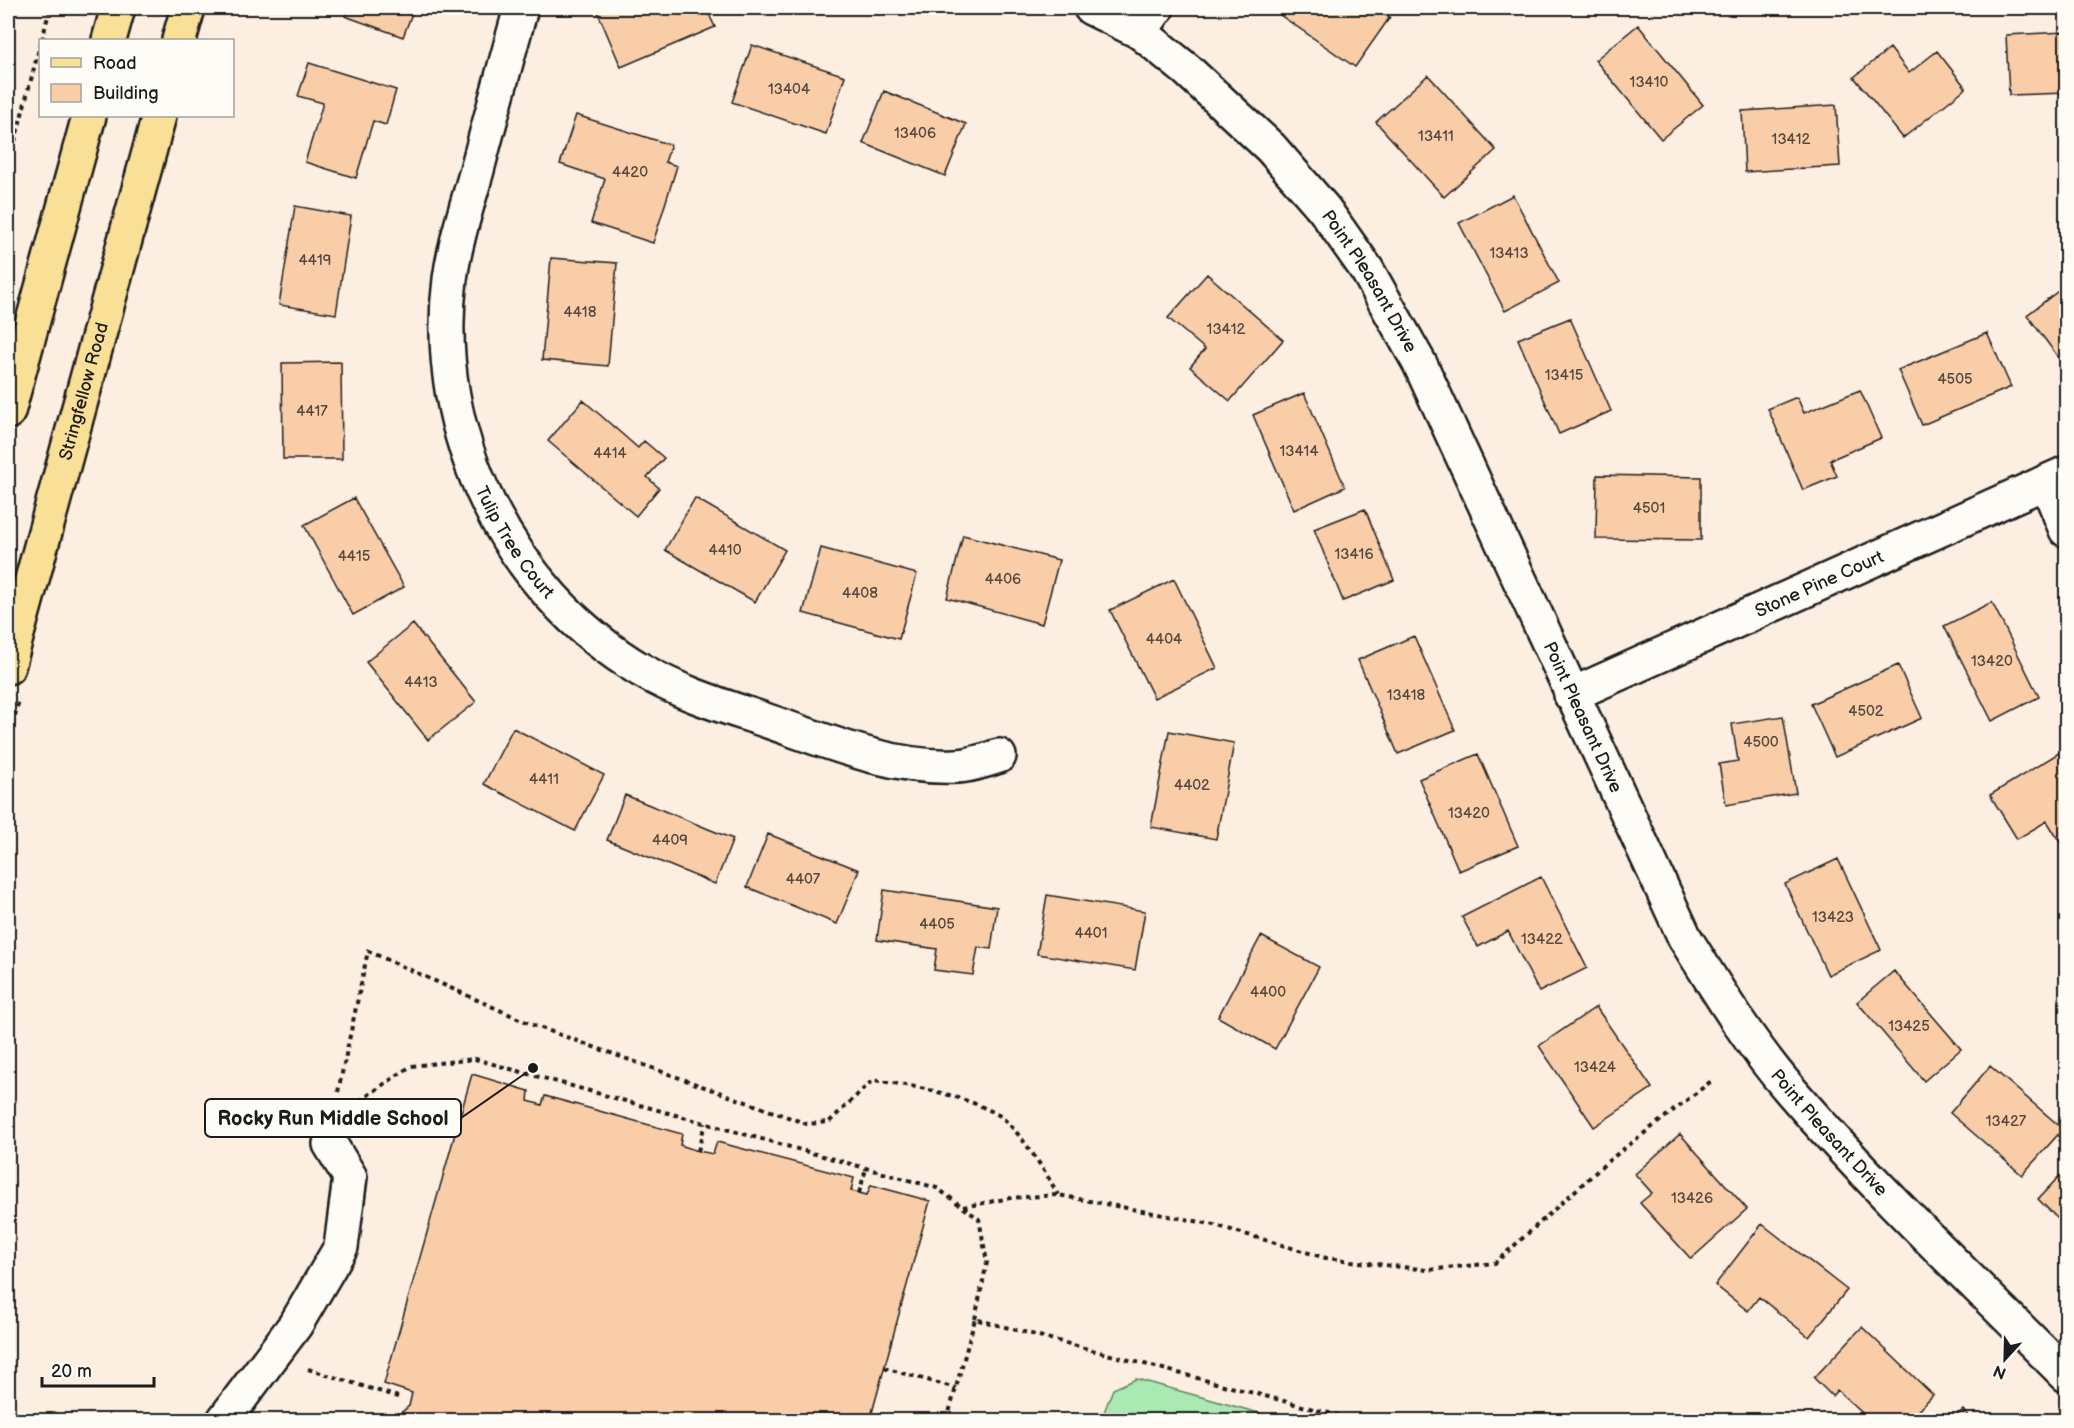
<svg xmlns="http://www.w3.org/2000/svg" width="2074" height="1428" font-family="'Balsamiq Sans',sans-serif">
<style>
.green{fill:#aae9b1;stroke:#638266;stroke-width:1.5}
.building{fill:#facda9;stroke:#1c1c1c;stroke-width:1.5}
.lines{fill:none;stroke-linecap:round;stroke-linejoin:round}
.minor-casing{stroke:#1c1c1c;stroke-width:38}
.major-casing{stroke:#1c1c1c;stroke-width:38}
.path{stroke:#1c1c1c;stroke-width:4;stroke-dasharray:4.5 4.5;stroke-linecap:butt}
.minor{stroke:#fdfcf7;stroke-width:33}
.major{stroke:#fadf96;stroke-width:33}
.labels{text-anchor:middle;stroke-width:6;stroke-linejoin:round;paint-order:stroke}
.number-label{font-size:15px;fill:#54483f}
.street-label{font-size:18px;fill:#1c1c1c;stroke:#fdfcf7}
.leader{fill:none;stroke:#1c1c1c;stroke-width:2}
.callout-dot{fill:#1c1c1c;stroke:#fdfcf7;stroke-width:2}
.callout{fill:#fdfcf7;stroke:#1c1c1c;stroke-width:2}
.callout-label{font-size:20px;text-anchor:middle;font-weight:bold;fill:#1c1c1c}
</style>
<rect width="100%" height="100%" fill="#fceee0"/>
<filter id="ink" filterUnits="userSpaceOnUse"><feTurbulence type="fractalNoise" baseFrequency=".0167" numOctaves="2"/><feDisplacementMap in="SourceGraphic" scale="12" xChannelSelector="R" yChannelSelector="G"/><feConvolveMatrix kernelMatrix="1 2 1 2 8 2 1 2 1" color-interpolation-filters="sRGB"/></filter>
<g filter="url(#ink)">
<!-- green -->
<path class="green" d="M 1136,1379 L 1137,1379 L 1284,1420 L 1101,1420 L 1113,1389 Z"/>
<!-- building -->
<path class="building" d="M 348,8 L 414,8 L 403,37 L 345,16 Z
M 596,8 L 706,8 L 715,27 L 621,67 Z
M 1270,8 L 1376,8 L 1390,17 L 1355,67 Z
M 1638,25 L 1703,105 L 1661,139 L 1595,60 Z
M 2066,32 L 2066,93 L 2009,95 L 2006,35 Z
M 752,45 L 845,76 L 826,134 L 732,102 Z
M 1890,48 L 1909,73 L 1937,51 L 1966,88 L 1903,138 L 1854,77 Z
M 309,63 L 396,90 L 386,125 L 373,121 L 356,178 L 305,162 L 323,103 L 298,96 Z
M 1428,75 L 1496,150 L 1444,197 L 1376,122 Z
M 884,91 L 966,124 L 945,176 L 863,143 Z
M 1836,105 L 1840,166 L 1745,172 L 1742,111 Z
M 576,115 L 671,145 L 665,162 L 677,166 L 653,243 L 591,223 L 605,179 L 560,164 Z
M 1513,195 L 1559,283 L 1505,311 L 1459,223 Z
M 295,206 L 351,216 L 336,314 L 279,305 Z
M 551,258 L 617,263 L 608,366 L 542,360 Z
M 1207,274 L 1283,340 L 1230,401 L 1190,367 L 1205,349 L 1168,318 Z
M 2066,285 L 2066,363 L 2064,365 L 2027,315 Z
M 1570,318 L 1611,411 L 1559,434 L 1518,339 Z
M 1987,333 L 2011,387 L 1922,425 L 1898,370 Z
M 341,362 L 342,459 L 283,459 L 282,363 Z
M 1860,390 L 1881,438 L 1830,460 L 1837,476 L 1803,490 L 1768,409 L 1797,397 L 1804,413 Z
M 1304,393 L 1345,487 L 1294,510 L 1253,415 Z
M 583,400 L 638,448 L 644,441 L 664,458 L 647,477 L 659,488 L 636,516 L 548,441 Z
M 1597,475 L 1701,477 L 1701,540 L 1596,539 Z
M 354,498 L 404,587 L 353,615 L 304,525 Z
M 695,498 L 785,550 L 755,602 L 665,550 Z
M 1365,509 L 1394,580 L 1343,601 L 1314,529 Z
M 963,535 L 1059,560 L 1042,624 L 947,598 Z
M 821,548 L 917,574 L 899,639 L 803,613 Z
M 1174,579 L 1217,668 L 1154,698 L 1110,610 Z
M 1992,602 L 2039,697 L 1992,721 L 1944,626 Z
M 413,624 L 476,702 L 428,740 L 366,662 Z
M 1414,636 L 1455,730 L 1398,754 L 1358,660 Z
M 1898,665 L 1922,718 L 1835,757 L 1811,704 Z
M 1783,716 L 1796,793 L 1726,805 L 1719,764 L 1738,761 L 1732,724 Z
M 513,728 L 604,775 L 575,831 L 484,784 Z
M 1169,731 L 1234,743 L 1216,839 L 1151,827 Z
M 2062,751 L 2066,758 L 2066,852 L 2047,821 L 2017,839 L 1990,795 Z
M 1478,754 L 1518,846 L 1459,871 L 1419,779 Z
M 625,795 L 733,839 L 715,884 L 607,840 Z
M 768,834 L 859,870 L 837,924 L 747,887 Z
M 1838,859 L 1881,950 L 1828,975 L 1785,884 Z
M 1541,877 L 1587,968 L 1539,992 L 1508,931 L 1478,947 L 1462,917 Z
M 884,890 L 997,907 L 991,949 L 978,947 L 973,975 L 934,970 L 937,949 L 877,940 Z
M 1047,895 L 1145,911 L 1135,970 L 1037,954 Z
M 1261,936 L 1319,967 L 1275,1049 L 1218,1017 Z
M 1894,971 L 1961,1049 L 1924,1081 L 1857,1002 Z
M 1596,1007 L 1652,1088 L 1594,1127 L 1539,1046 Z
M 1990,1066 L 2063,1129 L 2022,1175 L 1950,1113 Z
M 472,1074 L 529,1091 L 528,1101 L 542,1105 L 545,1096 L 682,1134 L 680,1145 L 698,1151 L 713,1154 L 717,1142 L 854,1178 L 851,1191 L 867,1195 L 871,1185 L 930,1201 L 870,1420 L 392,1420 L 409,1406 L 412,1393 L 384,1384 Z
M 1680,1134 L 1747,1209 L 1691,1259 L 1640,1203 L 1652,1193 L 1635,1174 Z
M 2066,1169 L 2066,1227 L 2038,1199 Z
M 1762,1224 L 1847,1290 L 1809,1337 L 1759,1297 L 1748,1311 L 1715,1285 Z
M 1862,1327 L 1933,1395 L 1909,1420 L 1870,1420 L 1837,1390 L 1832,1396 L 1814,1378 Z
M 1963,1410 L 1972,1420 L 1952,1420 Z"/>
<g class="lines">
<defs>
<g id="minor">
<path id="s1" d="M 521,8 C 506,62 491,116 477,170 C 467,206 455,242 450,279 C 430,433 508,591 641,670 C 675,690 713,703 750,715 C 815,736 888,770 956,766 C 970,766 986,760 999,756"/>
<path id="s2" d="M 1091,8 L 1140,32 L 1187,70 L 1271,148 L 1324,209 L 1367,270 L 1420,364 L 1685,938 C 1718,991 1750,1044 1791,1091 C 1877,1191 1974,1282 2066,1375"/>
<path d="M 1140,32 L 1157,8"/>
<path d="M 2047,483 L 2066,530"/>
<path id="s3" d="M 1571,695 L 2066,473"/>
<path d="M 224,1420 L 296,1324 L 341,1247 L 350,1177 L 330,1144"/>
</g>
<g id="major">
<path d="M 109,40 L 118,8"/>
<path d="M 179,40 L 188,8"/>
<path d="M 8,412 L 89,116"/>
<path id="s4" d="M 8,667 L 159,116"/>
</g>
</defs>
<!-- minor casing -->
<use href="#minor" class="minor-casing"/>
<!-- major casing -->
<use href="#major" class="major-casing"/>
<!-- path -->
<path class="path" d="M 42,40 L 50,8
M 8,168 L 40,45
M 8,742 L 19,700
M 338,1092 L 368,951 L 533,1025 L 807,1124 L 829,1122 L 873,1080 C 915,1086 960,1094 997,1114 C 1016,1125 1048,1175 1058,1195
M 352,1106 L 411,1066 L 475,1059 L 937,1188 L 979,1219 L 987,1262 L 975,1319
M 698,1151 L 705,1123
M 859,1193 L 866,1169
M 963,1207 L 1010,1198 L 1058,1195 L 1211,1224 L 1326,1258 L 1427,1270 L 1495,1263 L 1607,1162 L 1714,1079
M 884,1368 L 956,1388
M 308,1369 L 398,1397
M 947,1420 L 975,1319 L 1355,1420"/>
<!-- minor -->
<use href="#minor" class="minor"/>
<!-- major -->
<use href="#major" class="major"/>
</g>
</g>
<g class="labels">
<!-- number labels -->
<g class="number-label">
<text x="1649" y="87">13410</text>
<text x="789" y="94">13404</text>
<text x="915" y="138">13406</text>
<text x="1436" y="141">13411</text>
<text x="1791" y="144">13412</text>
<text x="630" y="177">4420</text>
<text x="1509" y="258">13413</text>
<text x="315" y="265">4419</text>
<text x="580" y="317">4418</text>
<text x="1226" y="334">13412</text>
<text x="1564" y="380">13415</text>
<text x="1955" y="384">4505</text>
<text x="312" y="416">4417</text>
<text x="1299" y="456">13414</text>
<text x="610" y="458">4414</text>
<text x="1649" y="513">4501</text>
<text x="725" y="555">4410</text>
<text x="1354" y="559">13416</text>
<text x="354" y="561">4415</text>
<text x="1003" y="584">4406</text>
<text x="860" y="598">4408</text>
<text x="1164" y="644">4404</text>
<text x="1992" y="666">13420</text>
<text x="421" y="687">4413</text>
<text x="1406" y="700">13418</text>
<text x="1866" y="716">4502</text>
<text x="1761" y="747">4500</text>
<text x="544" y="784">4411</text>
<text x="1192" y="790">4402</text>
<text x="1469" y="818">13420</text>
<text x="670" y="845">4409</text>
<text x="803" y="884">4407</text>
<text x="1833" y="922">13423</text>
<text x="937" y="929">4405</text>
<text x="1091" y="938">4401</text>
<text x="1542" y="944">13422</text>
<text x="1268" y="997">4400</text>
<text x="1909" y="1031">13425</text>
<text x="1595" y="1072">13424</text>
<text x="2006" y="1126">13427</text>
<text x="1692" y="1203">13426</text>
</g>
<!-- street labels -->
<g class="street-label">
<text dy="6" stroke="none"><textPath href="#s2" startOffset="396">Point Pleasant Drive</textPath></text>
<text dy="6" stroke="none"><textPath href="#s4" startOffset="286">Stringfellow Road</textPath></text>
<text dy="6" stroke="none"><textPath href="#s1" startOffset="558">Tulip Tree Court</textPath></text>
<text dy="6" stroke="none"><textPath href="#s3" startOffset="272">Stone Pine Court</textPath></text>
<text dy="6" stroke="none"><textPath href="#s2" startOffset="882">Point Pleasant Drive</textPath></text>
<text dy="6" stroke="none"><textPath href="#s2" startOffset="1368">Point Pleasant Drive</textPath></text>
</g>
</g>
<!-- callouts -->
<path class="leader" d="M533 1068L461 1118"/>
<circle class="callout-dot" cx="533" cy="1068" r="6"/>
<rect class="callout" x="205" y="1099" width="256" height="38" rx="6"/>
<g class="callout-label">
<text x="333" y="1125">Rocky Run Middle School</text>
</g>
<!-- margin -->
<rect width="2074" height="1428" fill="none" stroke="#fdfcf7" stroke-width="30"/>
<rect x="15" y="15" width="2044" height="1398" fill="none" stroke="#1c1c1c" stroke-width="2" filter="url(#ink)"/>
<!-- legend -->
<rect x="39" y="39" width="195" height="78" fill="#fdfcf7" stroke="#a3a29f" stroke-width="1.5"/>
<rect x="51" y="58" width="30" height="9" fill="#fadf96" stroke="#a3a29f" stroke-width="1.5"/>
<text x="93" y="69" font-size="18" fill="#1c1c1c">Road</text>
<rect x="51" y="84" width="30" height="18" fill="#facda9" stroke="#a3a29f" stroke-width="1.5"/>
<text x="93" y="99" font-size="18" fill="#1c1c1c">Building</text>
<!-- north arrow -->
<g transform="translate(2005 1359) rotate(202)" stroke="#fdfcf7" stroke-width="4.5" paint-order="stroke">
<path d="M0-4.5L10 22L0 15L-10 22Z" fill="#1c1c1c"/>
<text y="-9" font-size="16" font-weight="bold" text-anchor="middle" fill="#1c1c1c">N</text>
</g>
<!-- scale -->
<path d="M42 1377v9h112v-9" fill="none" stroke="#1c1c1c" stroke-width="3"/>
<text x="51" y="1377" font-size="18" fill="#1c1c1c" stroke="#fdfcf7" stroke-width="4.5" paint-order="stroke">20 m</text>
</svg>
